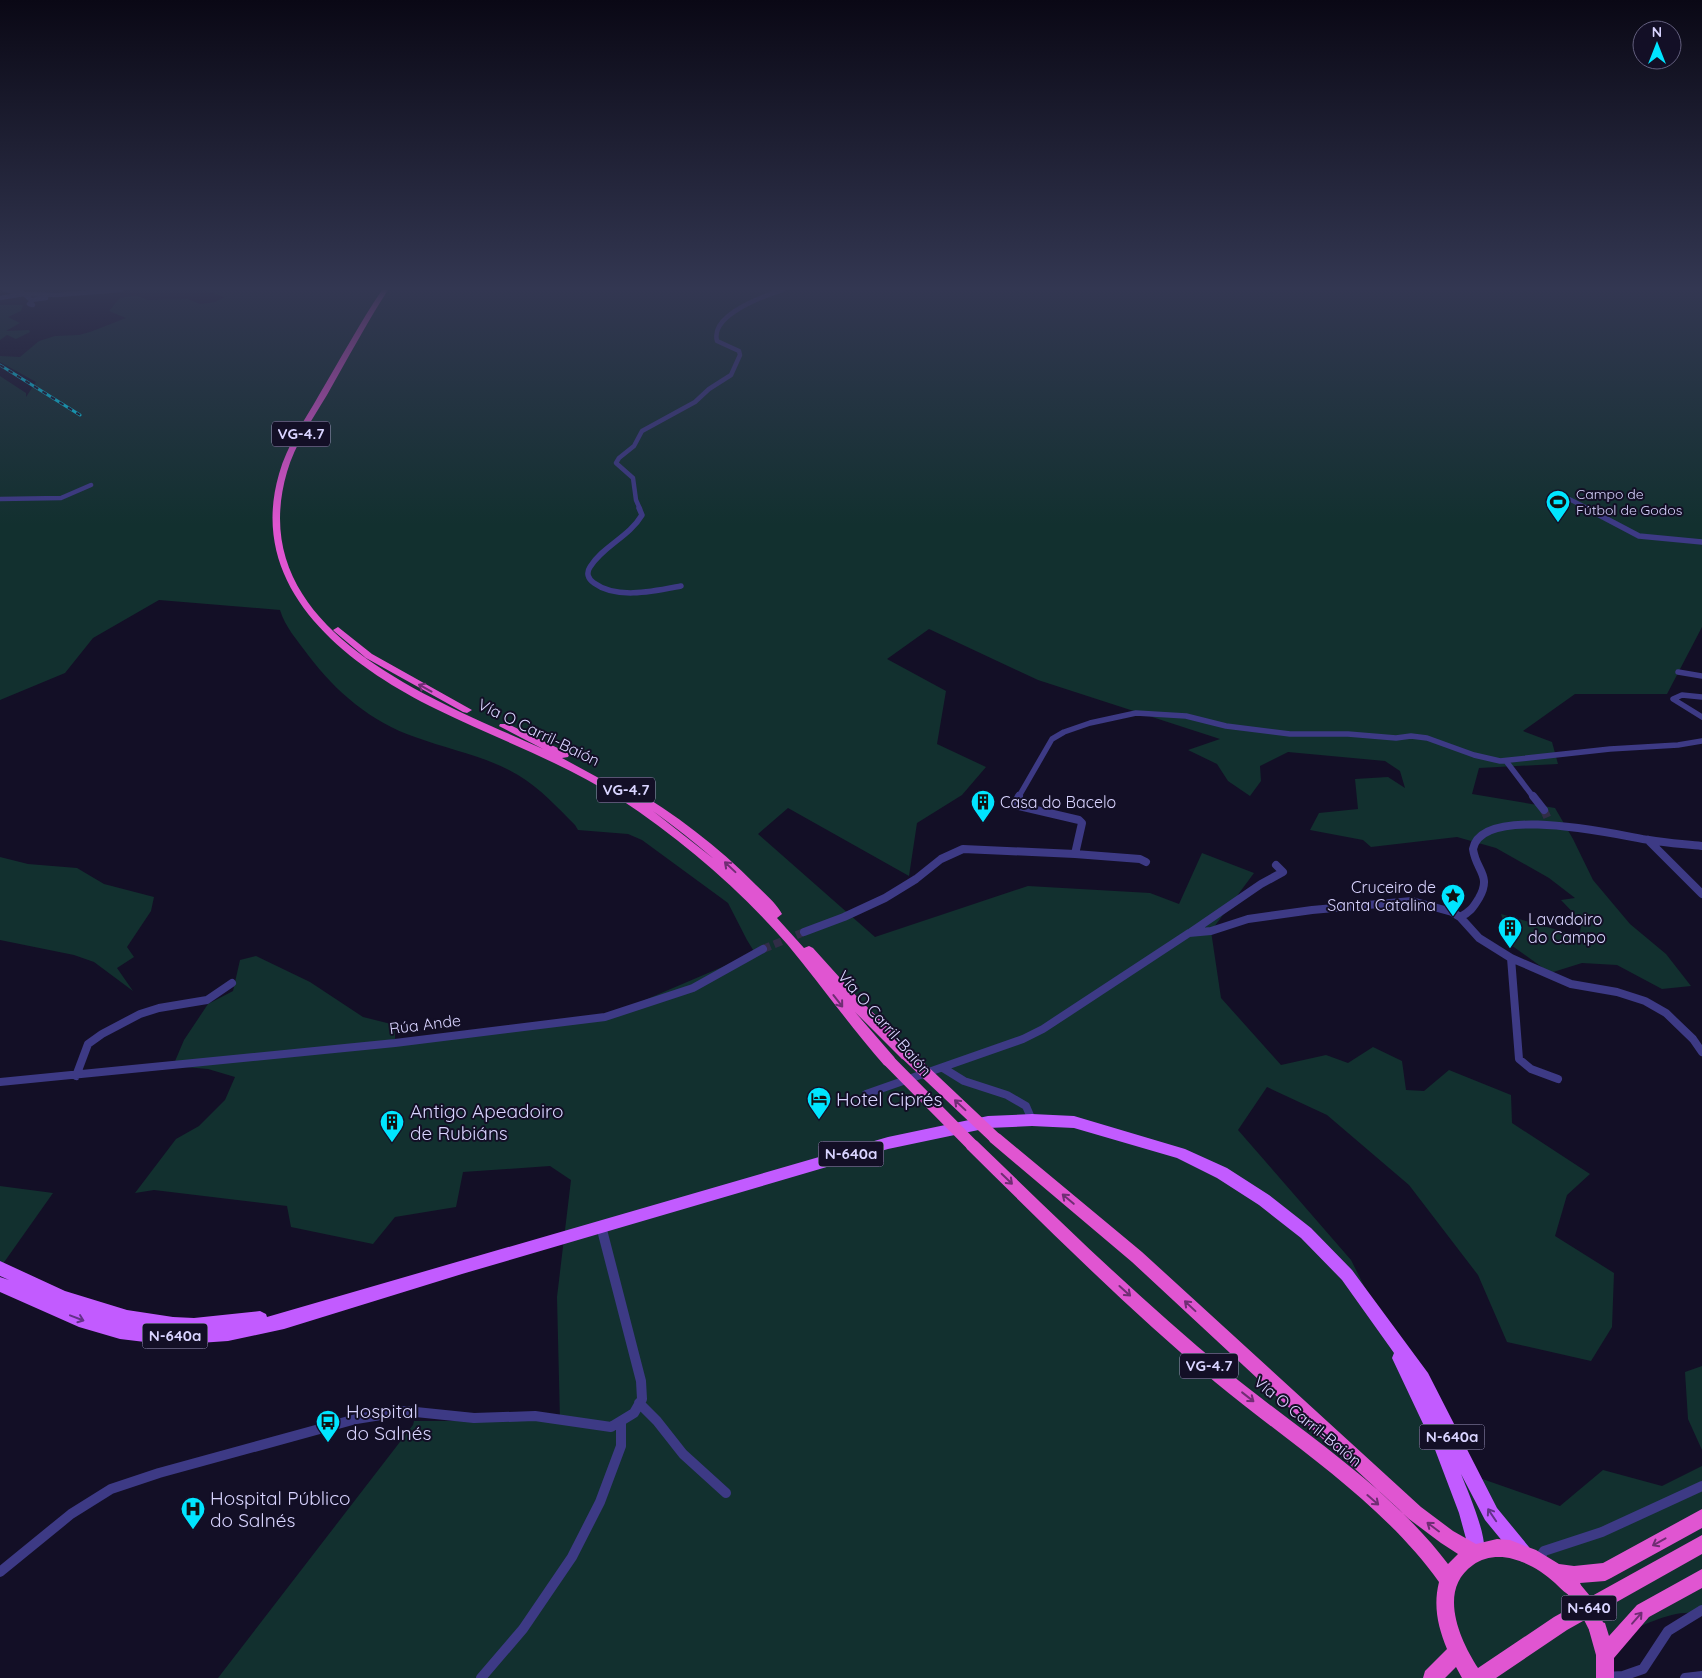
<svg xmlns="http://www.w3.org/2000/svg" width="1702" height="1678" font-family="Quicksand,sans-serif">
<style>
.green{fill:#12302f}
.lines{fill:none;stroke-linecap:round;stroke-linejoin:round}
.minor-tunnel{stroke:#312d47;stroke-width:8;stroke-dasharray:8 4;stroke-linecap:butt}
.minor-far3{stroke:#3d3a85;stroke-width:4.5}
.minor-far2{stroke:#3d3a85;stroke-width:5.5}
.minor-far1{stroke:#3d3a85;stroke-width:8}
.minor{stroke:#3d3a85;stroke-width:10}
.primary{fill:#c25bff;fill-rule:evenodd}
.trunk{fill:#e055d1;fill-rule:evenodd}
.rail-casing{stroke:#00e5ff;stroke-width:3}
.rail{stroke:#130f26;stroke-width:2;stroke-dasharray:5;stroke-linecap:butt}
.trunk-bridge-far1{stroke:#e055d1;stroke-width:12}
.trunk-bridge{stroke:#e055d1;stroke-width:16}
.oneway{stroke:#6f2e73}
.oneway2{stroke:#623188}
.labels{text-anchor:middle;stroke-width:4;stroke-linejoin:round;paint-order:stroke}
.far-poi-label{font-size:14px;fill:#d9d4ff;stroke:#130f26;text-anchor:start}
.shield{fill:#130f26;stroke:#9e99be;stroke-width:1}
.shield-label{font-size:15px;font-weight:bold;fill:#d9d4ff}
.street-label{font-size:16px;fill:#d9d4ff;stroke:#130f26}
.poi-label{font-size:16px;fill:#d9d4ff;stroke:#130f26;text-anchor:start}
.near-poi-label{font-size:19px;fill:#d9d4ff;stroke:#130f26;text-anchor:start}
</style>
<rect width="100%" height="100%" fill="#130f26"/>
<!-- green -->
<path class="green" d="M 204,290 L 1702,290 L 1702,627 L 1667,694 L 1575,694 L 1523,731 L 1552,742 L 1558,764 L 1479,768 L 1472,794 L 1555,808 L 1573,839 L 1593,880 L 1630,924 L 1666,954 L 1691,986 L 1662,989 L 1617,965 L 1582,963 L 1550,973 L 1511,945 L 1501,914 L 1579,936 L 1582,922 L 1561,900 L 1575,898 L 1549,878 L 1496,848 L 1457,837 L 1371,847 L 1363,840 L 1310,830 L 1319,813 L 1358,809 L 1355,779 L 1388,777 L 1405,788 L 1400,771 L 1385,761 L 1288,752 L 1260,766 L 1261,781 L 1250,796 L 1228,781 L 1217,764 L 1188,750 L 1220,739 L 1038,680 L 929,629 L 887,659 L 946,691 L 937,744 L 986,767 L 962,795 L 917,823 L 909,876 L 788,808 L 758,834 L 875,937 L 1028,886 L 1150,893 L 1179,904 L 1202,853 L 1254,873 L 1211,931 L 1221,998 L 1281,1065 L 1326,1055 L 1348,1063 L 1373,1047 L 1402,1061 L 1406,1090 L 1424,1091 L 1449,1070 L 1511,1095 L 1512,1123 L 1590,1174 L 1567,1195 L 1555,1236 L 1614,1273 L 1612,1327 L 1591,1361 L 1507,1342 L 1478,1275 L 1409,1185 L 1327,1115 L 1267,1087 L 1238,1130 L 1351,1260 L 1412,1381 L 1451,1468 L 1560,1506 L 1603,1470 L 1662,1486 L 1702,1466 L 1702,1615 C 1680,1606 1644,1625 1623,1634 L 1603,1678 L 218,1678 L 413,1425 L 414,1421 L 560,1421 L 557,1297 L 571,1180 L 550,1166 L 463,1172 L 456,1207 L 395,1217 L 373,1244 L 291,1227 L 287,1206 L 154,1190 L 135,1193 L 176,1139 L 199,1126 L 225,1100 L 235,1077 L 208,1069 L 173,1066 L 184,1040 L 208,1004 L 233,991 L 240,960 L 256,956 L 310,982 L 363,1017 L 395,1025 L 395,1043 L 605,1017 L 755,953 L 747,940 L 728,903 L 642,840 L 628,834 L 578,830 L 575,825 C 558,808 540,788 518,775 C 486,756 450,750 415,737 C 371,722 336,692 308,655 C 298,641 285,627 280,610 L 159,600 L 93,638 L 65,673 L 0,700 L 0,376 L 26,393 L 26,397 L 36,382 L 0,362 L 0,356 L 20,357 L 39,341 L 55,336 L 79,335 L 90,332 L 126,318 L 109,311 L 120,298 L 126,297 L 137,296 L 148,300 L 188,299 L 200,304 L 215,302 L 224,297 Z
M 0,305 L 23,305 L 21,311 L 8,317 L 20,323 L 6,331 L 29,330 L 30,332 L 16,339 L 7,335 L 0,340 Z
M 0,857 L 28,864 L 77,868 L 104,884 L 154,897 L 151,911 L 127,947 L 134,957 L 117,968 L 133,991 L 94,962 L 74,955 L 0,940 Z
M 0,1186 L 53,1193 L 0,1268 Z
M 1702,1366 L 1702,1450 L 1688,1419 L 1685,1372 Z"/>
<g class="lines">
<!-- minor-tunnel -->
<path class="minor-tunnel" d="M 1544,810 L 1548,819
M 763,949 L 804,932"/>
<!-- minor-far3 -->
<path class="minor-far3" d="M 5,290 L 23,293 L 31,300 L 46,298
M 0,298 L 24,294 L 57,295 L 121,290
M 33,300 L 29,304 L 33,305
M 0,499 L 61,498 L 91,485
M 1569,499 L 1589,509
M 640,509 L 636,500 L 633,478 L 616,463 L 619,458 L 634,446 L 642,431 L 695,402 L 709,389 L 731,375 L 740,355 L 739,351 L 717,341 C 710,315 764,296 782,290"/>
<!-- minor-far2 -->
<path class="minor-far2" d="M 639,508 L 642,515 C 629,537 603,546 590,567 C 586,573 588,579 594,583 C 617,600 655,591 681,586
M 1586,508 L 1639,536 L 1702,542
M 1678,672 L 1702,676
M 1702,697 L 1682,695 L 1673,699 L 1702,717
M 1506,761 L 1534,798
M 1018,798 L 1052,739 L 1064,732 L 1090,723 L 1136,713 L 1186,716 L 1226,726 L 1290,734 L 1348,734 L 1396,738 L 1411,736 L 1427,738 L 1474,755 L 1500,761 L 1610,749 L 1678,745 L 1702,741"/>
<!-- minor-far1 -->
<path class="minor-far1" d="M 1533,796 L 1544,810
M 1648,840 L 1702,894
M 1075,854 L 1140,859 L 1146,862
M 1460,917 C 1470,912 1473,908 1479,898 C 1492,875 1476,871 1473,849 C 1482,803 1617,835 1649,840 C 1666,843 1684,844 1702,846
M 804,932 L 844,917 L 885,898 L 916,879 L 941,859 L 963,849 L 1075,854 L 1082,823 L 1079,820 L 1019,806 L 1015,804 L 1019,796
M 1191,932 L 1261,884 L 1283,872 L 1276,865
M 1511,958 L 1519,1059 L 1531,1069 L 1558,1079
M 943,1068 L 964,1081 L 1007,1095 L 1026,1106 L 1032,1120
M 76,1076 L 88,1044 L 102,1034 L 140,1014 L 159,1008 L 207,1000 L 232,983
M 0,1082 L 395,1043 L 605,1017 L 693,988 L 763,949
M 866,1094 L 1023,1039 L 1043,1029 L 1189,933 L 1211,931 L 1248,919 L 1312,910 L 1412,901 L 1452,912 L 1460,917 L 1479,938 L 1511,958 L 1571,984 L 1617,992 L 1645,1001 L 1666,1013 L 1693,1039 L 1702,1052"/>
<!-- minor -->
<path class="minor" d="M 639,1403 L 657,1421 L 683,1454 L 726,1493
M 1538,1560 L 1544,1551 L 1602,1532 L 1702,1486
M 0,1572 L 71,1514 L 111,1489 L 159,1473 L 356,1419 L 406,1411 L 474,1418 L 535,1416 L 611,1427 L 634,1413 L 642,1399 L 641,1381 L 601,1226
M 1605,1677 L 1623,1676 L 1643,1669 L 1668,1631 L 1702,1610
M 481,1678 L 523,1629 L 572,1557 L 600,1502 L 621,1446 L 621,1423
M 1685,1678 L 1702,1676"/>
<!-- primary -->
<path class="primary" d="M 1032,1114 L 1074,1116 L 1185,1149 L 1227,1168 L 1269,1195 L 1311,1228 L 1352,1270 L 1428,1373 L 1497,1508 L 1529,1547 L 1532,1553 L 1529,1559 L 1523,1562 L 1517,1559 L 1485,1520 L 1461,1474 C 1468,1492 1490,1541 1483,1557 L 1477,1560 L 1471,1557 L 1459,1513 L 1434,1447 L 1392,1358 L 1394,1353 L 1342,1280 L 1301,1238 L 1259,1205 L 1217,1178 L 1177,1158 L 1074,1128 L 1032,1126 L 988,1128 L 888,1149 L 462,1274 L 284,1329 L 228,1341 L 170,1345 L 120,1339 L 79,1327 L 0,1292 L 0,1277 L 9,1280 L 0,1276 L 0,1261 L 65,1291 L 127,1310 L 173,1317 L 194,1318 L 260,1311 L 266,1314 L 267,1317 L 888,1137 L 988,1116 Z"/>
<!-- trunk -->
<path class="trunk" d="M 382,290 L 388,290 C 366,324 347,360 327,395 C 312,420 295,444 287,472 C 241,630 433,699 543,749 L 499,726 L 500,724 L 508,724 L 568,753 L 569,755 L 568,757 L 562,758 L 619,789 L 624,785 L 628,786 C 675,814 718,846 756,885 C 765,894 776,903 782,914 L 777,918 L 804,948 L 809,946 L 813,948 L 859,999 L 912,1051 L 914,1055 L 912,1059 L 907,1060 L 902,1059 L 855,1012 L 894,1057 L 896,1061 L 894,1065 L 889,1067 L 884,1065 C 850,1026 820,984 787,944 C 739,889 681,839 620,799 C 562,762 497,739 436,709 C 345,664 246,588 279,474 C 287,445 305,420 319,395 C 340,360 359,324 382,290 ZM 653,811 C 674,826 694,842 714,859 Z
M 338,627 L 372,654 L 472,710 L 467,713 L 463,712 L 366,658 L 335,632 L 333,630 Z
M 995,1132 L 1000,1134 L 1142,1252 L 1421,1507 L 1453,1531 L 1476,1544 L 1497,1539 L 1510,1540 L 1536,1550 L 1559,1564 L 1574,1566 L 1603,1563 L 1702,1509 L 1702,1528 L 1611,1578 L 1605,1581 L 1580,1583 L 1582,1588 L 1579,1594 L 1573,1597 C 1566,1594 1561,1589 1555,1583 C 1543,1572 1529,1563 1513,1559 C 1499,1555 1484,1557 1473,1565 C 1437,1590 1460,1640 1478,1668 L 1554,1617 L 1702,1535 L 1702,1554 L 1567,1630 L 1496,1678 L 1462,1678 L 1456,1667 L 1445,1678 L 1423,1678 L 1425,1671 L 1447,1649 C 1438,1627 1433,1606 1439,1582 C 1382,1502 1290,1444 1215,1382 C 1128,1309 1048,1229 967,1149 L 965,1145 L 967,1141 L 972,1139 L 977,1141 C 1058,1219 1139,1299 1227,1371 C 1300,1431 1390,1487 1448,1564 L 1458,1554 L 1441,1543 L 1409,1519 L 1132,1262 L 990,1142 L 988,1138 L 990,1134 Z
M 1702,1569 L 1702,1588 L 1649,1617 L 1614,1658 L 1614,1678 L 1596,1678 L 1596,1655 L 1589,1630 L 1591,1623 L 1598,1621 L 1605,1623 L 1609,1636 L 1637,1605 Z"/>
<defs>
<path id="rail" d="M 0,365 L 80,415"/>
</defs>
<!-- rail casing -->
<use href="#rail" class="rail-casing"/>
<!-- rail -->
<use href="#rail" class="rail"/>
<!-- trunk-bridge-far1 -->
<path class="trunk-bridge-far1" d="M 907,1055 L 995,1138
M 889,1061 L 972,1145"/>
<!-- trunk-bridge -->
<path class="trunk-bridge" d="M 1573,1588 L 1583,1600 L 1598,1630"/>
</g>
<!-- one-way arrows -->
<defs><path id="oneway-shaft" d="M-6 0H5M1.5-3L5.5 0L1.5 3" fill="none" stroke-width="1.6" stroke-linecap="round" stroke-linejoin="round" transform="scale(1.25)"/></defs>
<g class="oneway">
<use href="#oneway-shaft" transform="translate(425 688) rotate(-151)"/>
<use href="#oneway-shaft" transform="translate(730 867) rotate(-137)"/>
<use href="#oneway-shaft" transform="translate(838 1001) rotate(52)"/>
<use href="#oneway-shaft" transform="translate(960 1105) rotate(-137)"/>
<use href="#oneway-shaft" transform="translate(1007 1179) rotate(44)"/>
<use href="#oneway-shaft" transform="translate(1068 1199) rotate(-140)"/>
<use href="#oneway-shaft" transform="translate(1125 1291) rotate(42)"/>
<use href="#oneway-shaft" transform="translate(1190 1306) rotate(-137)"/>
<use href="#oneway-shaft" transform="translate(1248 1397) rotate(38)"/>
<use href="#oneway-shaft" transform="translate(1373 1500) rotate(41)"/>
<use href="#oneway-shaft" transform="translate(1433 1527) rotate(-143)"/>
<use href="#oneway-shaft" transform="translate(1659 1542) rotate(151)"/>
<use href="#oneway-shaft" transform="translate(1637 1618) rotate(-49)"/>
</g>
<g class="oneway2">
<use href="#oneway-shaft" transform="translate(77 1318) rotate(21)"/>
<use href="#oneway-shaft" transform="translate(1492 1515) rotate(-124)"/>
</g>
<!-- sky -->
<linearGradient id="sky" x2="0" y2="1"><stop stop-color="#0a0815"/><stop offset="0.55" stop-color="#333752"/><stop offset="1" stop-color="#333752" stop-opacity="0"/></linearGradient>
<rect width="1702" height="525" fill="url(#sky)"/>
<!-- icons -->
<defs>
<symbol id="stadium-pin" viewBox="-11 -11 22 30"><path d="M0 17L-7.5 6A9.5 9.5 0 1 1 7.5 6Z" fill="#00e5ff" stroke="#130f26"/><path d="M0-5a6.5 5 0 1 0 0 10a6.5 5 0 1 0 0-10ZM-3.5-1.8h7v3.6h-7Z" fill="#111"/></symbol>
<symbol id="building-pin" viewBox="-11 -11 22 30"><path d="M0 17L-7.5 6A9.5 9.5 0 1 1 7.5 6Z" fill="#00e5ff" stroke="#130f26"/><path d="M-4-6H4V6H1V3H-1V6H-4ZM-2.5-4.3h1.7v1.8h-1.7ZM.8-4.3h1.7v1.8H.8ZM-2.5-1h1.7V.8h-1.7ZM.8-1h1.7V.8H.8Z" fill="#111"/></symbol>
<symbol id="sight-pin" viewBox="-11 -11 22 30"><path d="M0 17L-7.5 6A9.5 9.5 0 1 1 7.5 6Z" fill="#00e5ff" stroke="#130f26"/><path d="M0-6L1.8-2.2L6-1.7L2.9 1.2L3.7 5.4L0 3.3L-3.7 5.4L-2.9 1.2L-6-1.7L-1.8-2.2Z" fill="#111"/></symbol>
<symbol id="hotel-pin" viewBox="-11 -11 22 30"><path d="M0 17L-7.5 6A9.5 9.5 0 1 1 7.5 6Z" fill="#00e5ff" stroke="#130f26"/><path d="M-6-4.5h1.5V1H6V5H4.5V3h-9V5H-6ZM-4 0a1.8 1.8 0 1 1 3.6 0ZM.5 0V-2.5h3Q6-2.5 6 0Z" fill="#111"/></symbol>
<symbol id="bus-pin" viewBox="-11 -11 22 30"><path d="M0 17L-7.5 6A9.5 9.5 0 1 1 7.5 6Z" fill="#00e5ff" stroke="#130f26"/><path d="M-5-6H5V4H4V6H2V4H-2V6H-4V4H-5ZM-3.5-4V0h7V-4ZM-3.5 1.2v1.5H-2V1.2ZM2 1.2v1.5H3.5V1.2Z" fill="#111"/></symbol>
<symbol id="hospital-pin" viewBox="-11 -11 22 30"><path d="M0 17L-7.5 6A9.5 9.5 0 1 1 7.5 6Z" fill="#00e5ff" stroke="#130f26"/><path d="M-5-5h3v3.5h4V-5h3V5h-3V1.5h-4V5h-3Z" fill="#111"/></symbol>
</defs>
<g fill-rule="evenodd">
<use href="#stadium-pin" x="1544" y="488" width="28" height="38"/>
<use href="#building-pin" x="969" y="788" width="28" height="38"/>
<use href="#sight-pin" x="1439" y="882" width="28" height="38"/>
<use href="#building-pin" x="1496" y="914" width="28" height="38"/>
<use href="#hotel-pin" x="805" y="1085" width="28" height="38"/>
<use href="#building-pin" x="378" y="1108" width="28" height="38"/>
<use href="#bus-pin" x="314" y="1408" width="28" height="38"/>
<use href="#hospital-pin" x="179" y="1495" width="28" height="38"/>
</g>
<g class="labels">
<!-- far-poi labels -->
<g class="far-poi-label">
<text x="1576" y="499">Campo de<tspan x="1576" dy="16">Fútbol de Godos</tspan></text>
</g>
<!-- shield labels -->
<g class="shield">
<rect x="272" y="421.5" width="58" height="25" rx="4"/>
<rect x="597" y="777.5" width="58" height="25" rx="4"/>
<rect x="818.5" y="1141.5" width="65" height="25" rx="4"/>
<rect x="142.5" y="1323.5" width="65" height="25" rx="4"/>
<rect x="1180" y="1353.5" width="58" height="25" rx="4"/>
<rect x="1419.5" y="1424.5" width="65" height="25" rx="4"/>
<rect x="1561.5" y="1595.5" width="55" height="25" rx="4"/>
</g>
<g class="shield-label">
<text x="301" y="439">VG-4.7</text>
<text x="626" y="795">VG-4.7</text>
<text x="851" y="1159">N-640a</text>
<text x="175" y="1341">N-640a</text>
<text x="1209" y="1371">VG-4.7</text>
<text x="1452" y="1442">N-640a</text>
<text x="1589" y="1613">N-640</text>
</g>
<!-- street labels -->
<g class="street-label">
<text transform="translate(539 732) rotate(26)" y="6">Vía O Carril-Baión</text>
<text transform="translate(885 1023) rotate(49)" y="6">Vía O Carril-Baión</text>
<text transform="translate(425 1024) rotate(-7)" y="6">Rúa Ande</text>
<text transform="translate(1308 1421) rotate(39)" y="6">Vía O Carril-Baión</text>
</g>
<!-- poi labels -->
<g class="poi-label">
<text x="1000" y="808">Casa do Bacelo</text>
<text x="1436" y="893" text-anchor="end">Cruceiro de<tspan x="1436" dy="18">Santa Catalina</tspan></text>
<text x="1528" y="925">Lavadoiro<tspan x="1528" dy="18">do Campo</tspan></text>
</g>
<!-- near-poi labels -->
<g class="near-poi-label">
<text x="836" y="1106">Hotel Ciprés</text>
<text x="410" y="1118">Antigo Apeadoiro<tspan x="410" dy="22">de Rubiáns</tspan></text>
<text x="346" y="1418">Hospital<tspan x="346" dy="22">do Salnés</tspan></text>
<text x="210" y="1505">Hospital Público<tspan x="210" dy="22">do Salnés</tspan></text>
</g>
</g>
<!-- north arrow -->
<g transform="translate(1657 45)"><circle r="24" fill="#130f26" stroke="#625e7d"/>
<path d="M0-4L9 19L0 12L-9 19Z" fill="#00e5ff"/>
<text y="-8" font-size="14" font-weight="bold" text-anchor="middle" fill="#d9d4ff">N</text>
</g>
</svg>
